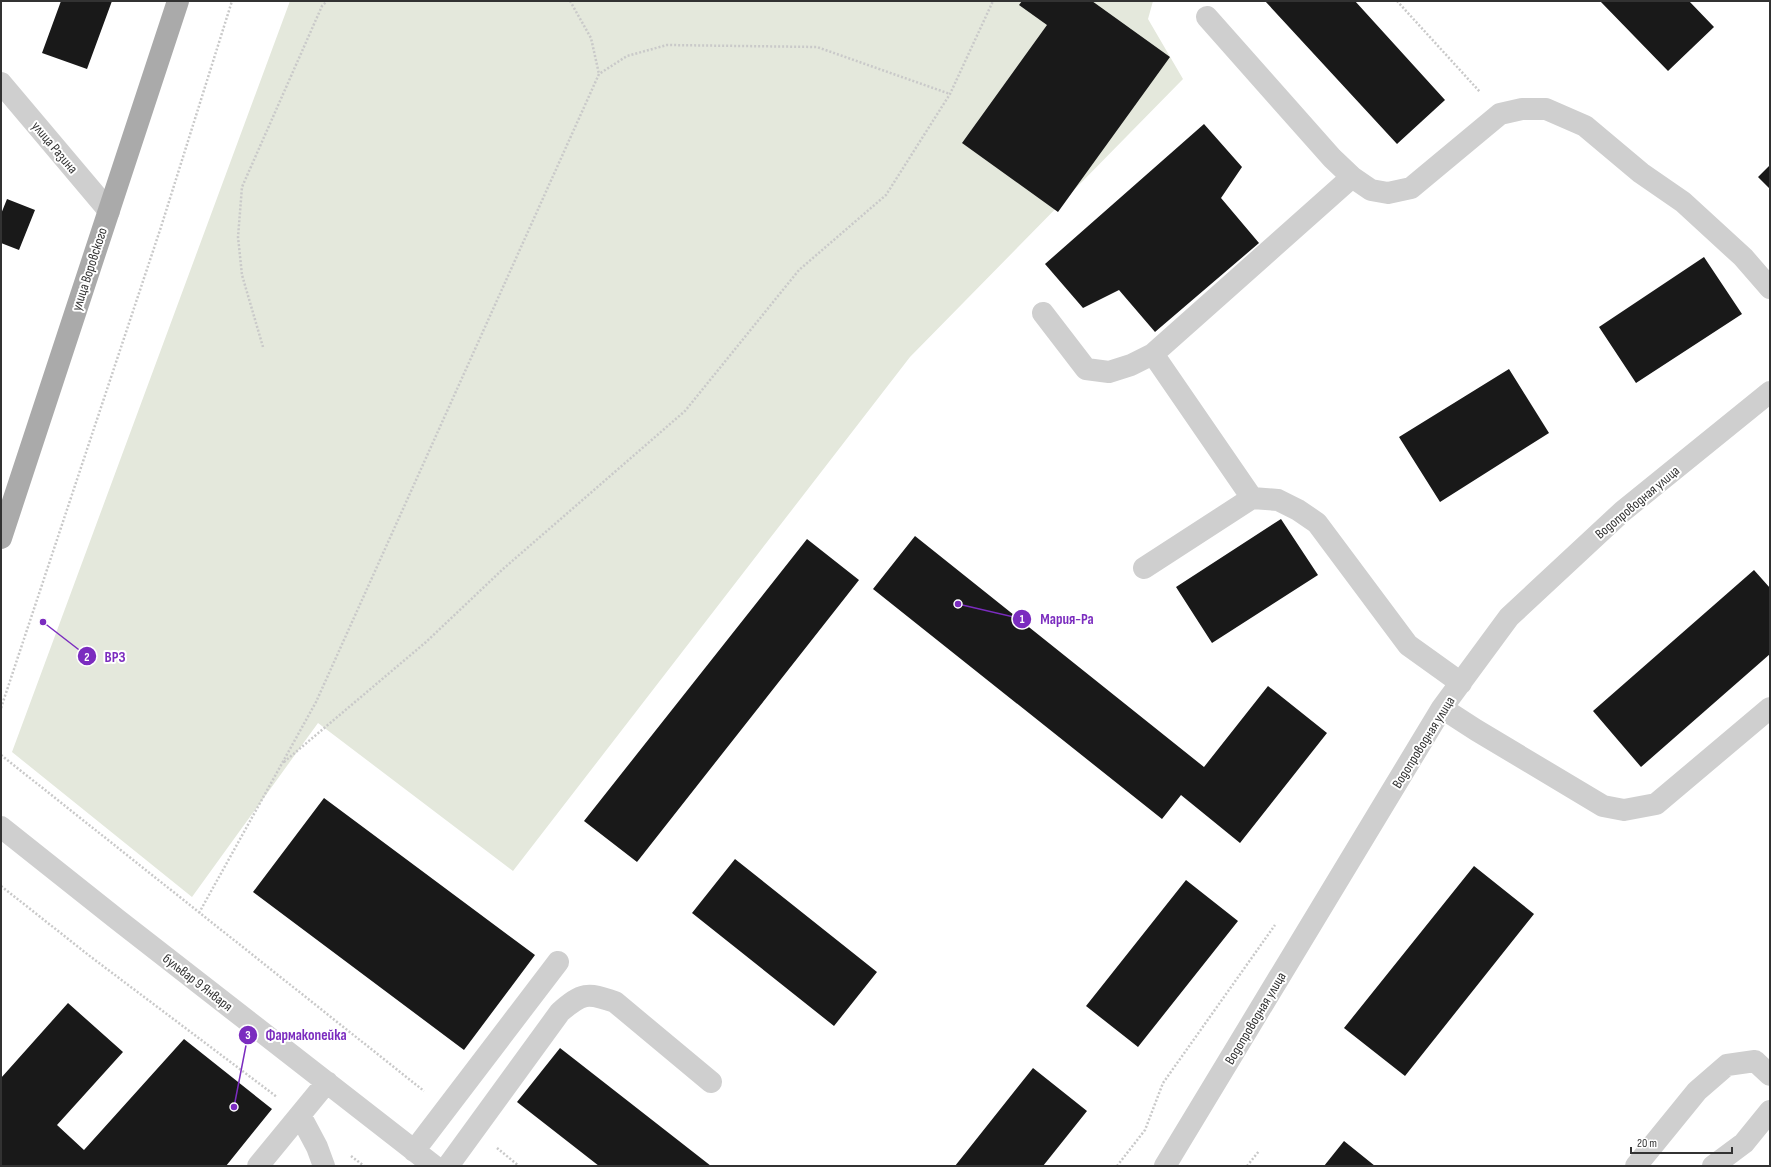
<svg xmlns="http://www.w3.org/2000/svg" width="1771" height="1167" font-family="'Sofia Sans Condensed',sans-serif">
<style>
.green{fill:#e4e8dc}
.building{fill:#191919}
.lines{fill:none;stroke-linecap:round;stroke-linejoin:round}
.path{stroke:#c9c9c9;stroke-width:2.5;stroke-dasharray:2 2;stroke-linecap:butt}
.minor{stroke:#cfcfcf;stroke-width:22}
.major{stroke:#aaa;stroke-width:22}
.labels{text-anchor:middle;stroke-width:4;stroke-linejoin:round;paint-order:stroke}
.street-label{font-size:14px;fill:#323232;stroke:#fff}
.leader{fill:none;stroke:#7b2cbf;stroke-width:1.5}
.callout-dot{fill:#7b2cbf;stroke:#fff;stroke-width:1.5}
.mark-label{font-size:12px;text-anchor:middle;font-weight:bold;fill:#fff}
.callout-label{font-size:15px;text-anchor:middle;font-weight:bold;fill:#7b2cbf;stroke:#fff;stroke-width:4;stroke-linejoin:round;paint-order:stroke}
</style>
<rect width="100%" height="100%" fill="#fff"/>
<!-- green -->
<path class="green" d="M 290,1 L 1153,1 L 1148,19 L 1183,79 L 910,357 L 513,871 L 318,723 L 192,897 L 12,752 Z"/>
<!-- building -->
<path class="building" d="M 61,1 L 112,1 L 87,69 L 42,53 Z
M 1022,1 L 1092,1 L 1170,57 L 1058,212 L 962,143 L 1047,25 L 1019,5 Z
M 1265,1 L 1355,1 L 1445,100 L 1397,144 Z
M 1600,1 L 1689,1 L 1714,27 L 1668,71 Z
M 1204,124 L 1242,167 L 1221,198 L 1259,243 L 1155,332 L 1119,290 L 1083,308 L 1045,264 Z
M 1770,165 L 1770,189 L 1758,177 Z
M 7,199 L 35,210 L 19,250 L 1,243 L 1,214 Z
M 1704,257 L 1742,314 L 1636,383 L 1599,327 Z
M 1509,369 L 1549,433 L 1440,502 L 1399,437 Z
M 1281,519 L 1318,575 L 1212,643 L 1176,587 Z
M 915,536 L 1204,767 L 1268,686 L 1327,733 L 1240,843 L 1181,795 L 1162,819 L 873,589 Z
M 807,539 L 859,580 L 637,862 L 584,821 Z
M 1754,570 L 1770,588 L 1770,654 L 1641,767 L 1593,711 Z
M 324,798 L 535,955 L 464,1050 L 253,892 Z
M 735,859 L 877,972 L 834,1026 L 692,913 Z
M 1474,866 L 1534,914 L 1405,1076 L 1344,1028 Z
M 1186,880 L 1238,921 L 1138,1047 L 1086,1006 Z
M 68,1003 L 123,1052 L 57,1125 L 84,1150 L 184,1039 L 272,1109 L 226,1166 L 1,1166 L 1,1078 Z
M 560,1048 L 711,1166 L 599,1166 L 517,1102 Z
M 1033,1068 L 1087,1111 L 1043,1166 L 955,1166 Z
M 1344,1141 L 1375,1166 L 1324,1166 Z"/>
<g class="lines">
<!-- path -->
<path class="path" d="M 570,1 L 591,38 L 599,74
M 1397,1 L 1480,92
M 263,347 L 242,275 L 238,237 L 242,187 L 322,6 L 327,1
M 1,708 L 161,227 L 232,1
M 1,755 L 424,1091
M 284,762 L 426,642 L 503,569 L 685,411 L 799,270 L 886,195 L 950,94 L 993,1
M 1,886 L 91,957 L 277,1097
M 199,913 L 316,702 L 599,74 L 627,56 L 667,45 L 817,47 L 950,94
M 497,1148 L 519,1166
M 351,1156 L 364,1166
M 1117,1166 L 1145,1130 L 1163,1083 L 1275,925
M 1247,1166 L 1259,1151"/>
<!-- minor -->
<path class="minor" d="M 1207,17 L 1332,158 L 1352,177 L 1371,190 L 1388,193 L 1411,188 L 1500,114 L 1522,109 L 1546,109 L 1585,126 L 1641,173 L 1683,202 L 1743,257 L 1770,288
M 1,83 L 109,211
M 1352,177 L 1153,354 L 1252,498 L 1278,500 L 1298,510 L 1317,523 L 1408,645 L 1461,683
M 1043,313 L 1086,369 L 1109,372 L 1131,365 L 1153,354
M 1144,568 L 1252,498
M 1442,708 L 1476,730 L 1603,806 L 1624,810 L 1656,804 L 1770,708
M 1,827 L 118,920 L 434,1166
M 300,1115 L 317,1147 L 324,1166
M 414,1151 L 558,962
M 258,1166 L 327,1082
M 448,1166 L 560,1012 C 582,993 587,992 615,1002 L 711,1082
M 1165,1166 L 1442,708 L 1509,617 L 1623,511 L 1770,392
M 1636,1166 L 1697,1091 L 1727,1065 L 1755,1061 L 1770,1075
M 1713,1166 L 1744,1143 L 1770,1111"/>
<!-- major -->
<path class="major" d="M 1,538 L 178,1"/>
</g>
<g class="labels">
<!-- street labels -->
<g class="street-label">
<text transform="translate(55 147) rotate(50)" y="5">улица Разина</text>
<text transform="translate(89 269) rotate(-72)" y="5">улица Воровского</text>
<text transform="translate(1637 502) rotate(-40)" y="5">Водопроводная улица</text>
<text transform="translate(1423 742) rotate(-58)" y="5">Водопроводная улица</text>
<text transform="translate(198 982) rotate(38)" y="5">бульвар 9 Января</text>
<text transform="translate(1255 1018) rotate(-59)" y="5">Водопроводная улица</text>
</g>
</g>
<!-- callouts -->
<path class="leader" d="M958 604L1022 619M43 622L87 656M234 1107L248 1035"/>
<g class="callout-dot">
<circle cx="958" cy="604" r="4"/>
<circle cx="43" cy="622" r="4"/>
<circle cx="234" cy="1107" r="4"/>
<circle cx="1022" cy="619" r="10"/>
<circle cx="87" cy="656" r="10"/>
<circle cx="248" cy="1035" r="10"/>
</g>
<g class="mark-label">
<text x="1022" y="623">1</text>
<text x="87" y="661">2</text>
<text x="248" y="1039">3</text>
</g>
<g class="callout-label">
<text x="1067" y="624">Мария-Ра</text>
<text x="115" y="662">ВРЗ</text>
<text x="306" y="1040">Фармакопейка</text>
</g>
<!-- border -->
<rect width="1771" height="1167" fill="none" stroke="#323232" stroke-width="4"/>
<!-- scale -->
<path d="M1631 1147v6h101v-6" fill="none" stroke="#323232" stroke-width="2"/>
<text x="1637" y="1147" font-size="12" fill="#323232" stroke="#ffffff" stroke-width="3" paint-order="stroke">20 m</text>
</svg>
